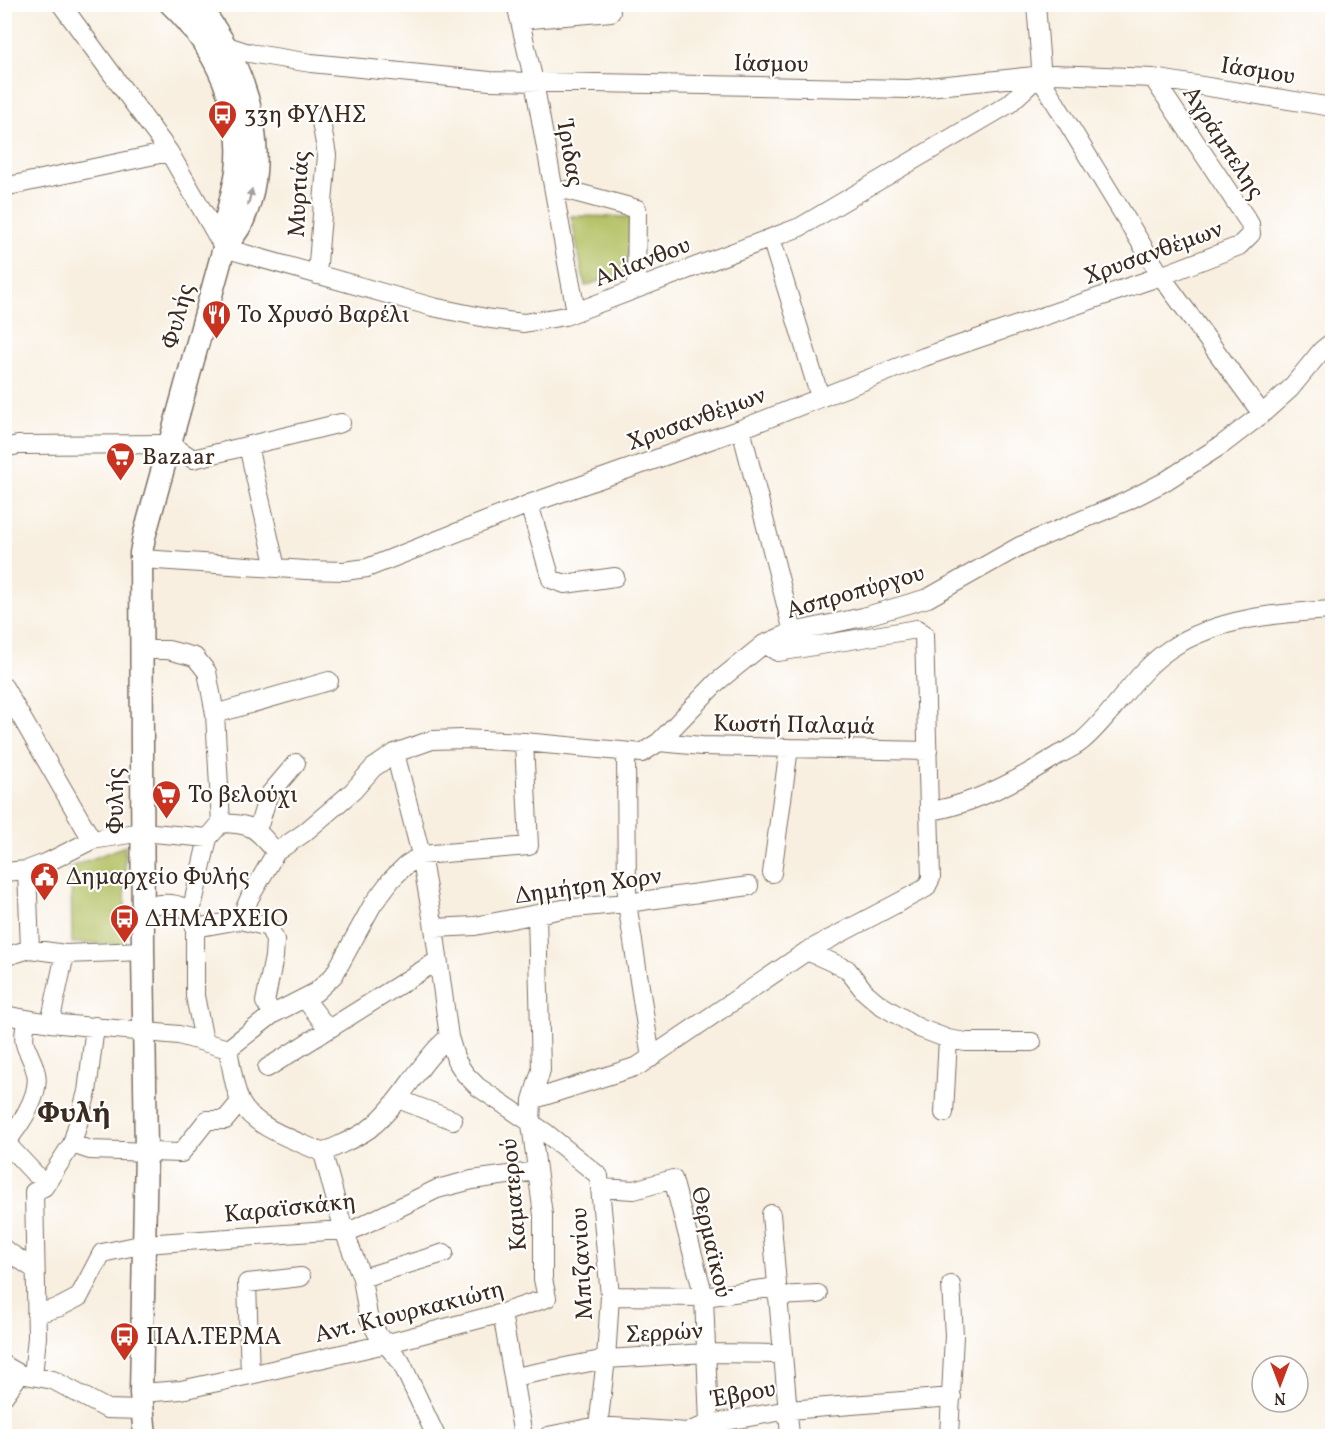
<svg xmlns="http://www.w3.org/2000/svg" width="1337" height="1441" font-family="Vollkorn,serif">
<style>
.green{fill:#b2bf61;stroke:#767440;stroke-width:1.5}
.lines{fill:none;stroke-linecap:round;stroke-linejoin:round}
.minor-casing{stroke:#7d6f62;stroke-width:20}
.major-casing{stroke:#7d6f62;stroke-width:25}
.minor{stroke:#fff;stroke-width:18}
.major{stroke:#fff;stroke-width:22}
.oneway{fill:#a79f9a}
.labels{text-anchor:middle;stroke-width:4.5;stroke-linejoin:round;paint-order:stroke}
.street-label{font-size:24px;fill:#3b2a1e;stroke:#fff}
.poi-label{font-size:24px;fill:#3b2a1e;stroke:#fff;text-anchor:start}
.district-label{font-size:30px;font-weight:bold;fill:#3b2a1e;stroke:#fff}
</style>
<rect width="100%" height="100%" fill="#fff"/>
<filter id="ink" filterUnits="userSpaceOnUse"><feTurbulence type="fractalNoise" baseFrequency=".0167" numOctaves="2"/><feDisplacementMap in="SourceGraphic" scale="12" xChannelSelector="R" yChannelSelector="G"/><feConvolveMatrix kernelMatrix="1 2 1 2 8 2 1 2 1" color-interpolation-filters="sRGB"/></filter>
<filter id="wash" filterUnits="userSpaceOnUse"><feTurbulence type="fractalNoise" baseFrequency=".008" numOctaves="4" result="noise"/><feDisplacementMap in="SourceGraphic" scale="24" xChannelSelector="R" yChannelSelector="G"/><feGaussianBlur stdDeviation="1.35" result="paint"/><feColorMatrix in="noise" values="0 0 0 0 0 0 0 0 0 0 0 0 0 0 0 0 0 1.4 0 .05"/><feComposite in="paint" operator="in"/></filter>
<g filter="url(#wash)">
<rect width="100%" height="100%" fill="#f8efe0"/>
<!-- green -->
<path class="green" d="M 571,216 L 630,217 L 628,271 L 585,286 Z
M 125,846 L 125,944 L 72,943 L 71,867 Z"/>
</g>
<g filter="url(#ink)">
<g class="lines">
<defs>
<path id="minor" d="M 61,4 L 169,152 L 224,248 L 433,307 L 491,319 L 524,323 L 565,316 L 800,227 L 1009,104 L 1039,76
M 516,4 L 534,82 L 576,312
M 1036,4 L 1041,67 L 1039,76
M 520,20 L 611,12
M 216,49 L 224,45 L 249,53 L 311,63 L 490,81 L 909,89 L 1054,74 L 1153,78 L 1332,107
M 1039,76 L 1161,276 L 1262,414
M 4,187 L 169,152
M 567,190 L 637,209 L 636,289
M 771,238 L 820,397
M 317,275 L 327,155 L 320,116
M 741,429 L 793,632
M 248,446 L 276,568
M 4,448 L 18,445 L 170,444 L 193,459 L 341,423
M 529,504 L 551,579 L 565,584 L 615,577
M 142,559 L 306,570 L 344,571 L 367,568 L 529,504 L 741,429 L 924,357 L 1161,276 L 1239,246 L 1251,234 L 1250,224 L 1153,78
M 143,650 L 168,650 L 195,657 L 207,672 L 215,714 L 221,823
M 4,687 L 92,840
M 215,714 L 329,681
M 659,742 L 702,746 L 928,751
M 395,753 L 421,855 L 434,928 L 449,1037 L 456,1060 L 465,1074 L 478,1087 L 546,1133 L 599,1176 L 610,1296 L 606,1359 L 597,1436
M 626,753 L 627,903 L 651,1058
M 930,811 C 972,805 1022,778 1058,755 C 1066,751 1075,747 1082,741 C 1114,714 1134,673 1170,649 C 1217,618 1278,613 1332,610
M 256,828 L 260,822 L 268,796 L 296,763
M 27,870 L 30,949
M 4,872 L 27,870 L 48,862 L 92,840 L 142,832 L 208,838 L 221,823 C 254,824 255,828 276,852
M 772,873 L 789,748
M 143,906 C 163,904 173,900 191,912 L 195,928 L 195,996 L 204,1041
M 191,912 L 208,838
M 240,920 L 250,897 L 276,852 L 304,833 L 353,791 L 373,768 L 395,753 L 432,740 L 463,739 L 524,742 L 642,753 L 659,742 L 717,682 L 764,644 L 793,632 L 863,617 L 928,598 L 1020,546 L 1127,501 L 1164,482 L 1223,444 L 1262,414 L 1290,389 L 1322,350 L 1332,342
M 195,928 L 240,920 L 269,927 L 275,940 L 274,957 L 265,1002 L 273,1014
M 434,928 L 475,926 L 563,909 L 627,903 L 749,886
M 807,951 L 847,969 L 865,992 L 879,1004 L 919,1028 L 948,1039 L 966,1042 L 1032,1042
M 4,957 L 30,949 L 65,954 L 143,951
M 305,999 L 328,1029
M 4,1015 L 50,1023 L 179,1035 L 228,1049 L 273,1014 L 316,992 L 334,975 L 373,904 L 391,880 L 405,866 L 421,855 L 529,846 L 524,742
M 50,1023 L 65,954
M 228,1049 C 231,1064 234,1089 241,1103 C 254,1128 298,1141 323,1153 L 344,1231 L 362,1278 L 368,1316 L 378,1335 L 401,1362 L 436,1436
M 267,1068 L 437,961
M 398,1099 L 453,1120
M 532,1100 L 638,1066 L 807,951 L 926,888 L 931,878 L 924,634 L 917,629 L 778,652 L 764,644
M 944,1113 L 948,1039
M 6,1143 L 35,1174
M 72,1144 L 90,1150 L 181,1153 L 207,1120 L 225,1120 L 240,1102
M 4,1145 C 18,1128 41,1096 36,1073 C 30,1047 19,1050 27,1019
M 323,1153 C 338,1145 355,1139 369,1129 C 401,1104 418,1063 449,1037
M 601,1188 L 634,1190 L 673,1179 L 704,1297 L 709,1424
M 771,1214 L 790,1436
M 4,1249 L 34,1269
M 362,1278 L 444,1253
M 610,1296 L 704,1297 L 777,1287
M 777,1296 L 818,1294
M 502,1313 L 523,1436
M 36,1314 L 60,1307 L 79,1297 L 102,1253 L 145,1244 L 355,1229 L 437,1189 L 472,1180 L 537,1171
M 4,1365 L 20,1374 L 53,1380 L 107,1409 L 142,1410
M 250,1375 L 247,1283 L 301,1277
M 33,1376 L 37,1337 L 34,1192 L 44,1187 L 72,1144 L 87,1092 L 95,1026
M 514,1377 L 606,1359 L 706,1353 L 782,1354
M 141,1393 L 181,1390 L 250,1375 L 385,1344 L 502,1313 L 547,1298 L 543,1279 L 543,1215 L 531,1124 L 532,1100 L 541,1070 L 537,915
M 4,1396 L 20,1374
M 548,1436 L 598,1426 L 687,1432 L 709,1424 L 789,1410 L 952,1397
M 949,1436 L 954,1335 L 951,1285"/>
<path id="major" d="M 196,4 C 207,15 215,29 223,42 C 253,94 268,162 243,220 C 239,230 231,238 225,247
M 145,1436 L 141,1393 L 146,1151 L 143,951 L 141,553 L 144,537 L 224,248 C 225,238 224,226 227,216 C 230,201 235,186 237,171 C 245,109 215,46 171,4"/>
</defs>
<!-- minor casing -->
<use href="#minor" class="minor-casing"/>
<!-- major casing -->
<use href="#major" class="major-casing"/>
<!-- minor -->
<use href="#minor" class="minor"/>
<!-- major -->
<use href="#major" class="major"/>
</g>
<!-- one-way arrows -->
<defs><path id="oneway-solid" d="M-6-.8H1V-3.2L6.5 0L1 3.2V.8H-6Z" transform="scale(1.5)"/></defs>
<use class="oneway" href="#oneway-solid" transform="translate(250 197) rotate(-77)"/>
</g>
<!-- icons -->
<defs>
<symbol id="bus-pin" viewBox="-11 -11 22 30"><path d="M0 17L-7.5 6A9.5 9.5 0 1 1 7.5 6Z" fill="#c8321e" stroke="#fff"/><path d="M-5-6H5V4H4V6H2V4H-2V6H-4V4H-5ZM-3.5-4V0h7V-4ZM-3.5 1.2v1.5H-2V1.2ZM2 1.2v1.5H3.5V1.2Z" fill="#fff"/></symbol>
<symbol id="restaurant-pin" viewBox="-11 -11 22 30"><path d="M0 17L-7.5 6A9.5 9.5 0 1 1 7.5 6Z" fill="#c8321e" stroke="#fff"/><path d="M-5-6h1v4h1v-4h1v4h1v-4h1v5L-1.5 .5V6h-2V.5L-5-1ZM5-6V6H3V1.5H1.5Q1.5-4 5-6Z" fill="#fff"/></symbol>
<symbol id="supermarket-pin" viewBox="-11 -11 22 30"><path d="M0 17L-7.5 6A9.5 9.5 0 1 1 7.5 6Z" fill="#c8321e" stroke="#fff"/><path d="M-6-5.5h2.5l.6 2H6L4.5 2H-2.5L-4.4-4H-6ZM-1.5 3.2a1.3 1.3 0 1 0 .1 0ZM3 3.2a1.3 1.3 0 1 0 .1 0Z" fill="#fff"/></symbol>
<symbol id="civic-pin" viewBox="-11 -11 22 30"><path d="M0 17L-7.5 6A9.5 9.5 0 1 1 7.5 6Z" fill="#c8321e" stroke="#fff"/><path d="M-.6-6.5H3V-4.5H.6V-3L4-1V1h2V6H-6V1h2V-1L-.6-3ZM-1.2 2.5V6h2.4V2.5Z" fill="#fff"/></symbol>
</defs>
<g fill-rule="evenodd">
<use href="#bus-pin" x="206" y="98" width="33" height="45"/>
<use href="#restaurant-pin" x="200" y="298" width="33" height="45"/>
<use href="#supermarket-pin" x="104" y="440" width="33" height="45"/>
<use href="#supermarket-pin" x="150" y="778" width="33" height="45"/>
<use href="#civic-pin" x="28" y="860" width="33" height="45"/>
<use href="#bus-pin" x="108" y="902" width="33" height="45"/>
<use href="#bus-pin" x="108" y="1320" width="33" height="45"/>
</g>
<g class="labels">
<!-- street labels -->
<g class="street-label">
<text transform="translate(771 63) rotate(1)" y="8">Ιάσμου</text>
<text transform="translate(1258 70) rotate(9)" y="8">Ιάσμου</text>
<text transform="translate(1224 142) rotate(57)" y="8">Αγράμπελης</text>
<text transform="translate(571 154) rotate(80)" y="8">Ίριδας</text>
<text transform="translate(298 194) rotate(-87)" y="8">Μυρτιάς</text>
<text transform="translate(1153 252) rotate(-20)" y="8">Χρυσανθέμων</text>
<text transform="translate(642 261) rotate(-21)" y="8">Αλίανθου</text>
<text transform="translate(177 316) rotate(-75)" y="8">Φυλής</text>
<text transform="translate(696 418) rotate(-20)" y="8">Χρυσανθέμων</text>
<text transform="translate(855 591) rotate(-16)" y="8">Ασπροπύργου</text>
<text transform="translate(794 724) rotate(1)" y="8">Κωστή Παλαμά</text>
<text transform="translate(115 801) rotate(-90)" y="8">Φυλής</text>
<text transform="translate(588 885) rotate(-8)" y="8">Δημήτρη Χορν</text>
<text transform="translate(513 1195) rotate(-95)" y="8">Καματερού</text>
<text transform="translate(290 1207) rotate(-6)" y="8">Καραϊσκάκη</text>
<text transform="translate(712 1242) rotate(77)" y="8">Θερμαϊκού</text>
<text transform="translate(581 1264) rotate(-93)" y="8">Μπιζανίου</text>
<text transform="translate(409 1311) rotate(-14)" y="8">Αντ. Κιουρκακιώτη</text>
<text transform="translate(664 1332) rotate(-3)" y="8">Σερρών</text>
<text transform="translate(744 1393) rotate(-10)" y="8">Έβρου</text>
</g>
<!-- poi labels -->
<g class="poi-label">
<text x="244" y="122">33η ΦΥΛΗΣ</text>
<text x="237" y="322">Το Χρυσό Βαρέλι</text>
<text x="142" y="464">Bazaar</text>
<text x="188" y="802">Το βελούχι</text>
<text x="66" y="884">Δημαρχείο Φυλής</text>
<text x="145" y="926">ΔΗΜΑΡΧΕΙΟ</text>
<text x="146" y="1344">ΠΑΛ.ΤΕΡΜΑ</text>
</g>
<!-- district labels -->
<g class="district-label">
<text x="74" y="1122">Φυλή</text>
</g>
</g>
<!-- margin -->
<rect width="1337" height="1441" fill="none" stroke="#fff" stroke-width="24"/>
<!-- north arrow -->
<g transform="translate(1280 1384) rotate(180)"><circle r="28" fill="#ffffff" stroke="#b1aaa5" stroke-width="1.5"/>
<path d="M0-4.5L10 22L0 15L-10 22Z" fill="#c8321e"/>
<text y="-9" font-size="16" font-weight="bold" text-anchor="middle" fill="#3b2a1e">N</text>
</g>
</svg>
